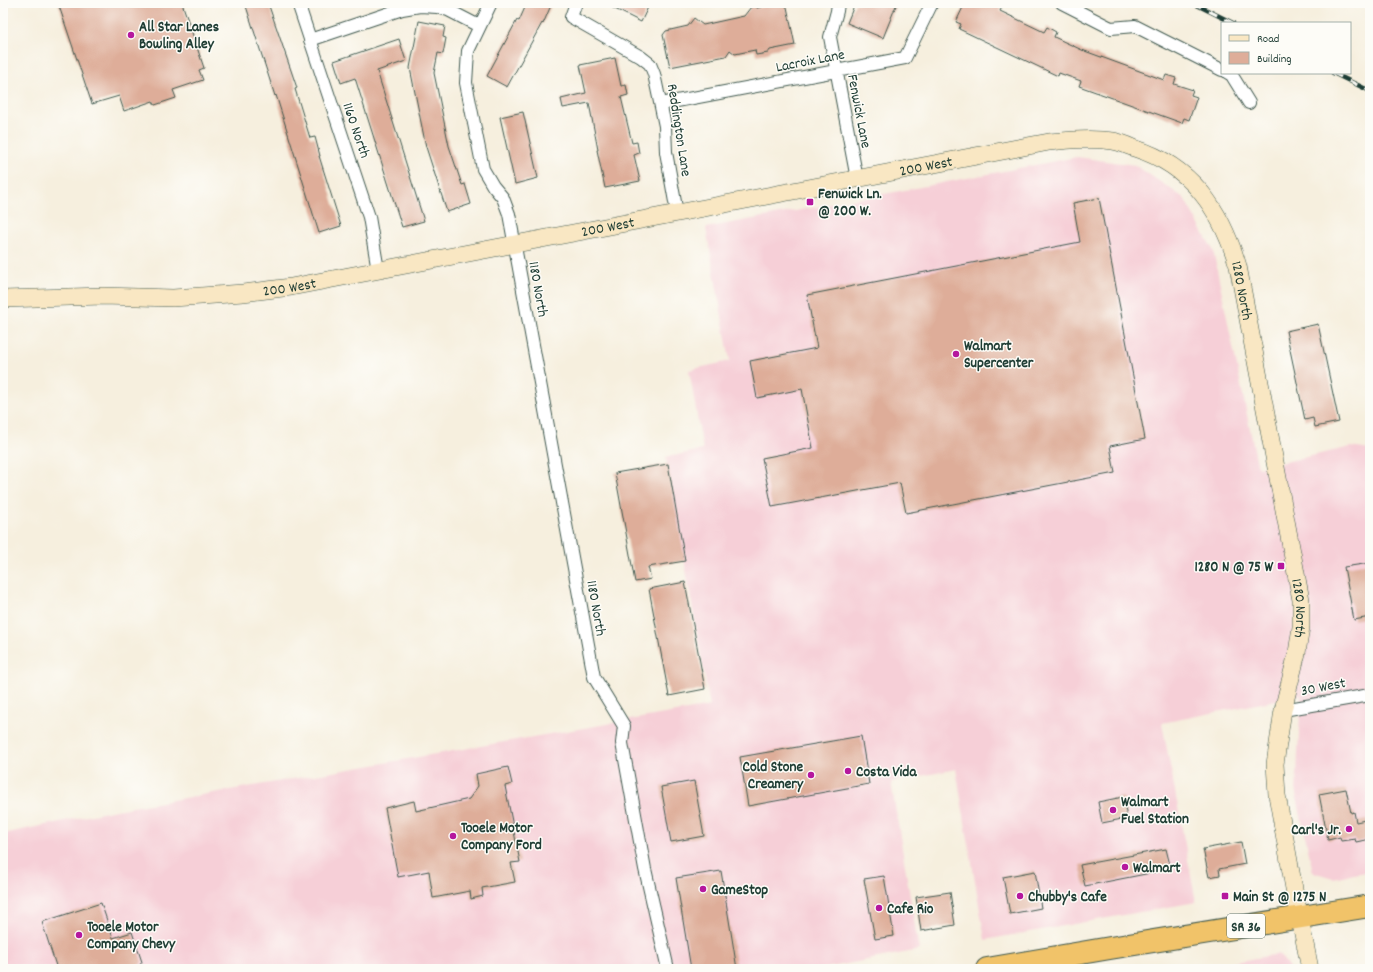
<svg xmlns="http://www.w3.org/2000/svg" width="1373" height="972" font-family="Dekko,sans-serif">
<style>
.built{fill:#f6cfd7}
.building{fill:#dead99}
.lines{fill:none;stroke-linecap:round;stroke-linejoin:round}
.street-casing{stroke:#3f584e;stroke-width:14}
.secondary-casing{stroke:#3f584e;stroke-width:18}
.highway-casing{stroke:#3f584e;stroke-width:24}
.street{stroke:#fff;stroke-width:12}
.secondary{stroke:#f9e7c3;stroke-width:17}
.highway{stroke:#f1c369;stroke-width:22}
.rail-casing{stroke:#1f3d34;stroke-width:4.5}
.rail{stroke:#fdfcf7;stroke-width:3;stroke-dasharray:9;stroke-linecap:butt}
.poi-dot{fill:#b5179e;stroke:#fdfcf7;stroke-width:1.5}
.labels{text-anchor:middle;stroke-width:3;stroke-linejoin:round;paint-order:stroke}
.shield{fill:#fdfcf7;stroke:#62766e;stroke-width:1}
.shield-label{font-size:14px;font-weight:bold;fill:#1f3d34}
.poi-label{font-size:15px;font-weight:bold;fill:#1f3d34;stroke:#fdfcf7;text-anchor:start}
.street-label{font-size:15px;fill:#1f3d34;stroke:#fdfcf7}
</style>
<rect width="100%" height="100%" fill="#fdfcf7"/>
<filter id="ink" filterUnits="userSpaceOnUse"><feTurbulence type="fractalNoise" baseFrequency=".025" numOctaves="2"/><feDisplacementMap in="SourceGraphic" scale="8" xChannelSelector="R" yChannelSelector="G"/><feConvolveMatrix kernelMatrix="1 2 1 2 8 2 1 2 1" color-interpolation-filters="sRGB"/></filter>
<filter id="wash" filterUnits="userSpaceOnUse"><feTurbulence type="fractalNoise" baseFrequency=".012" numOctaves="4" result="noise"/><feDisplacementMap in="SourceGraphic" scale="16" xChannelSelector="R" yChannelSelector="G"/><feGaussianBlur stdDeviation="0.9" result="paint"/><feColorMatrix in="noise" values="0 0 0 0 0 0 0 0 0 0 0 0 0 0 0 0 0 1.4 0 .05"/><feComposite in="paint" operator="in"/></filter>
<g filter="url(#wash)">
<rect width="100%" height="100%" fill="#f6efde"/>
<!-- built -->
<path class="built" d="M 1077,157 L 1135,165 L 1184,198 L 1213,250 L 1258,468 L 1351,447 L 1370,450 L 1370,871 L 1333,878 L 1313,872 L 1296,793 L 1301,695 L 1162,723 L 1196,902 L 985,940 L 956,769 L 891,782 L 919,950 L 821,969 L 3,969 L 3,834 L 116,810 L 710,706 L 666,457 L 703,450 L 689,370 L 730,361 L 706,228 Z
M 1279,954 L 1290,969 L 1196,969 Z"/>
<g id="blocks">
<!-- building -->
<path class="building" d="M 58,3 L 182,3 L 204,68 L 199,70 L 203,80 L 173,90 L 176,98 L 155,105 L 153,101 L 124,111 L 119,96 L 92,104 Z
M 245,3 L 268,3 L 297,88 L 295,89 L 310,138 L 315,137 L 320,156 L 319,156 L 341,226 L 319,233 L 276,95 L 275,96 Z
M 527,3 L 552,3 L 543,24 L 542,23 L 507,87 L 487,76 L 517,20 L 519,21 Z
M 603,3 L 650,3 L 641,22 Z
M 778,3 L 781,3 L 787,7 L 795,45 L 770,50 L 768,53 L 756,55 L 755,50 L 735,54 L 730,50 L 726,56 L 670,67 L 663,35 L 666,31 L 688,26 L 694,18 L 703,25 L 744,16 L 751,7 L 755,6 L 757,8 Z
M 855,3 L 897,3 L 883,38 L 847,23 Z
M 965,3 L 1004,3 L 1000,11 L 1044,32 L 1047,27 L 1056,32 L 1054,37 L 1082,50 L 1164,80 L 1166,75 L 1176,78 L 1174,84 L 1193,90 L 1191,95 L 1197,97 L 1189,120 L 1184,118 L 1182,123 L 1079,86 L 1081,81 L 1059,73 L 1058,76 L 959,29 L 961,24 L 956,22 Z
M 419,21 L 445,26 L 443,37 L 446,38 L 443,54 L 438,53 L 434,73 L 449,146 L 462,185 L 465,184 L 471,204 L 447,212 L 426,147 L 410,68 Z
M 399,39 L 406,61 L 377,71 L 424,221 L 402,227 L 355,78 L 341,83 L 334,61 Z
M 615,58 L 621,86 L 626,85 L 628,95 L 621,97 L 632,143 L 637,142 L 639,153 L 634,155 L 640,181 L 605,188 L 597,150 L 598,150 L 589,103 L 563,108 L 561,99 L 586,93 L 580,65 Z
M 523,112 L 538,178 L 515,184 L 500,117 Z
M 1099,198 L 1145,439 L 1110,446 L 1115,473 L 906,513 L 900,483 L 772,507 L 762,458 L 813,448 L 802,389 L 757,398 L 750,361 L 817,348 L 807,295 L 1080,242 L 1073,203 Z
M 1318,324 L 1339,422 L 1315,427 L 1313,418 L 1305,420 L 1286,331 Z
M 668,464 L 685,561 L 648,567 L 651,579 L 635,582 L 615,473 Z
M 1370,563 L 1370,617 L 1354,620 L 1344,567 Z
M 685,582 L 705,689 L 669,696 L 649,589 Z
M 861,736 L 869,784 L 748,806 L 740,757 Z
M 508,767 L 512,784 L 505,786 L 520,862 L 511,863 L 515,882 L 482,888 L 483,896 L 471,899 L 470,891 L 433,898 L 429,871 L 398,877 L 385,808 L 414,801 L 416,811 L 469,799 L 478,786 L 476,774 Z
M 694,781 L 704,836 L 671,842 L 661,787 Z
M 1346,789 L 1351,813 L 1354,812 L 1356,822 L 1370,819 L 1370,839 L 1356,842 L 1355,839 L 1341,841 L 1340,837 L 1328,840 L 1319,794 Z
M 1123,797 L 1127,818 L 1102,823 L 1098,802 Z
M 1241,842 L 1245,864 L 1219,869 L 1220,875 L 1209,877 L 1203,849 Z
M 1166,849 L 1171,869 L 1085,886 L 1080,865 Z
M 721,871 L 737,969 L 691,969 L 676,878 Z
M 1035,871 L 1041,908 L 1010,914 L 1003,877 Z
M 884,876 L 894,936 L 875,939 L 864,879 Z
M 950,892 L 955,925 L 921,931 L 916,897 Z
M 101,903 L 113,938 L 132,932 L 142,962 L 137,969 L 57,969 L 42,922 Z"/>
</g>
</g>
<g filter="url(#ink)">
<use href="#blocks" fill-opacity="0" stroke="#3f584e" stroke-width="1"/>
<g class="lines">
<defs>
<path id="street" d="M 298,3 L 369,217 L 378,270
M 491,3 L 468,51 L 466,83 L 483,169 L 493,186 L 503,198 L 509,214 L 594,677 L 624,726 L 622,743 L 645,869 L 668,969
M 576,3 L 571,17 L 641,57 L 650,64 L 654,74 L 665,126 L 666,152 L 677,213
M 838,3 L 837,11 L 830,37 L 857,179
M 1062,3 L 1111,28 L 1135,26 L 1222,70
M 310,40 L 402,9 L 420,6 L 437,7 L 448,10 L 479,26
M 1228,73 L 1231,74 L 1249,103
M 661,104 L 905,58 L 932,3
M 1283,710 L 1370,695"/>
<g id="secondary">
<path id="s1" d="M 3,299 L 103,296 L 173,298 L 243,293 L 291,287 L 1049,142 C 1070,140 1092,138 1113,141 C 1120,142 1127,145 1134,148 C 1192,166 1221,210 1238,266 L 1301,600 L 1301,627 L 1297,653 L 1283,710 L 1275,764 L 1277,795 L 1295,894 L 1310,969"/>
</g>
<path id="highway" d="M 987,969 L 1110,948 L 1370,906"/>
</defs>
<!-- street casing -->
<use href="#street" class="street-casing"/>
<!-- secondary casing -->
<use href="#secondary" class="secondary-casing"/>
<!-- highway casing -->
<use href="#highway" class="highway-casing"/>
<!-- street -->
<use href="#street" class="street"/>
<!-- secondary -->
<use href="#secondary" class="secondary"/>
<!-- highway -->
<use href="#highway" class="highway"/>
<defs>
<path id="rail" d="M 1193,3 L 1233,23
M 1333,73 L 1370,91"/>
</defs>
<!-- rail casing -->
<use href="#rail" class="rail-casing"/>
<!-- rail -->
<use href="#rail" class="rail"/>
</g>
</g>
<!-- markers -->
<g class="poi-dot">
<circle cx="131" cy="35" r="4"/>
<rect x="806" y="198" width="8" height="8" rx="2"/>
<circle cx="956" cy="354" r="4"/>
<rect x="1277" y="562" width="8" height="8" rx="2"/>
<circle cx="848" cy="771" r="4"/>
<circle cx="811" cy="775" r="4"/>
<circle cx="1113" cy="810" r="4"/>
<circle cx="1349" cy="829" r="4"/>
<circle cx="453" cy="836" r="4"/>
<circle cx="1125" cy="867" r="4"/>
<circle cx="703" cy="889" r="4"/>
<circle cx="1020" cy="896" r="4"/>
<rect x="1221" y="892" width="8" height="8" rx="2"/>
<circle cx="879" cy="908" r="4"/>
<circle cx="79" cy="935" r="4"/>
</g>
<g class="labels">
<!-- shield labels -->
<rect class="shield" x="1227" y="914" width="38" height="24" rx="3"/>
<g class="shield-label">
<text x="1246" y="931">SR 36</text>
</g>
<!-- poi labels -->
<g class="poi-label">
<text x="139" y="31">All Star Lanes<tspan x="139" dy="17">Bowling Alley</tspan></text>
<text x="818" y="198">Fenwick Ln.<tspan x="818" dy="17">@ 200 W.</tspan></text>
<text x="964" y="350">Walmart<tspan x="964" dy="17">Supercenter</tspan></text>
<text x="1273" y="571" text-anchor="end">1280 N @ 75 W</text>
<text x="803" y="771" text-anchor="end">Cold Stone<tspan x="803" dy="17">Creamery</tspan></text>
<text x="856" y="776">Costa Vida</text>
<text x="1121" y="806">Walmart<tspan x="1121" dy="17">Fuel Station</tspan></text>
<text x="461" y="832">Tooele Motor<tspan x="461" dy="17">Company Ford</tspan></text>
<text x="1341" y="834" text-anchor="end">Carl's Jr.</text>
<text x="1133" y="872">Walmart</text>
<text x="711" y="894">GameStop</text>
<text x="1028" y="901">Chubby's Cafe</text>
<text x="1233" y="901">Main St @ 1275 N</text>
<text x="887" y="913">Cafe Rio</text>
<text x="87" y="931">Tooele Motor<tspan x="87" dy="17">Company Chevy</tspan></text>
</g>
<!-- street labels -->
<g class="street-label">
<text transform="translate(810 60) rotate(-11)" y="5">Lacroix Lane</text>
<text transform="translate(860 111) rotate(79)" y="5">Fenwick Lane</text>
<text transform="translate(357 130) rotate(71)" y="5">1160 North</text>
<text transform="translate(680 130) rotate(81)" y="5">Reddington Lane</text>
<text dy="5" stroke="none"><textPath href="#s1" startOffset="935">200 West</textPath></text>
<text dy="5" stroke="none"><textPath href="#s1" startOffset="611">200 West</textPath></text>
<text dy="5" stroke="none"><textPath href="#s1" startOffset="287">200 West</textPath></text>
<text transform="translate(539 289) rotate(80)" y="5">1180 North</text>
<text dy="5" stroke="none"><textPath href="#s1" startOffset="1336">1280 North</textPath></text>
<text transform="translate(597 608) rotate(80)" y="5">1180 North</text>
<text dy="5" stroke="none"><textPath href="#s1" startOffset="1659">1280 North</textPath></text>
<text transform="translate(1323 686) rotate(-11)" y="5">30 West</text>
</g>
</g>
<!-- margin -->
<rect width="1373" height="972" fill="none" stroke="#fdfcf7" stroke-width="16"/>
<!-- legend -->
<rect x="1221" y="22" width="130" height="52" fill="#fdfcf7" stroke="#a4b0a9"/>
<rect x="1229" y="35" width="20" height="6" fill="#f9e7c3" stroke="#a4b0a9"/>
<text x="1257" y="42" font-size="12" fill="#1f3d34">Road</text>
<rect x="1229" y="52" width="20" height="12" fill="#dead99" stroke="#a4b0a9"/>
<text x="1257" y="62" font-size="12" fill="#1f3d34">Building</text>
</svg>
